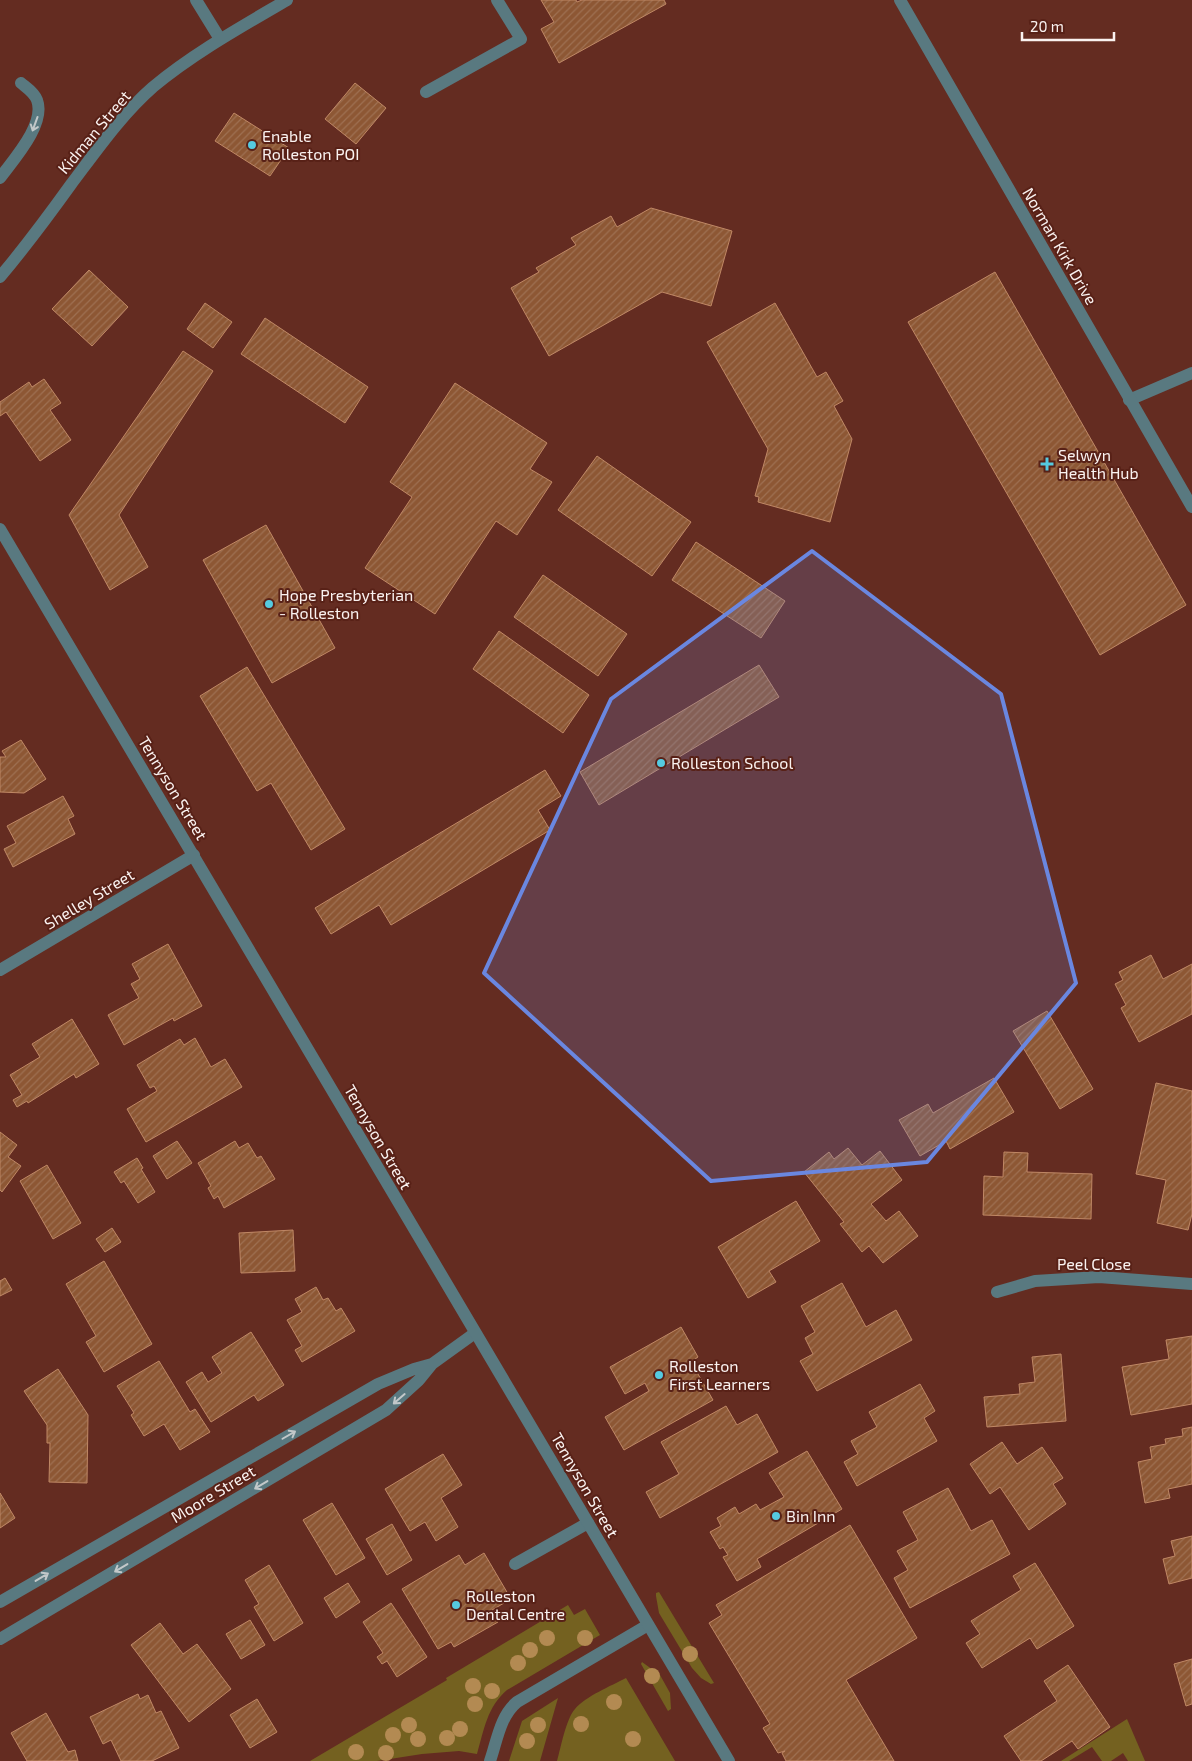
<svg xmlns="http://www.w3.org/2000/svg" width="1192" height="1761" font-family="'Exo 2',sans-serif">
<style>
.green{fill:#746120}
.building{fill:url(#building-hatch);stroke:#c08865}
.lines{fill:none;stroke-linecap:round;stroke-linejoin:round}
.service{stroke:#597980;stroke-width:12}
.minor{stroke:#597980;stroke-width:12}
.tertiary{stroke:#597980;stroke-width:12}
.tree{fill:#b38a52}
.oneway{stroke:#c2c8c9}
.marked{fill:#6a87e0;fill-opacity:0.2;stroke:#6a87e0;stroke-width:4;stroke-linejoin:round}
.poi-dot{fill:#55cae0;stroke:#582117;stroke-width:2}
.labels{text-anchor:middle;stroke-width:4;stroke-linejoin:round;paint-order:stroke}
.street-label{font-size:16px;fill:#faf2f0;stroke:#582117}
.poi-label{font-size:16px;fill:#faf2f0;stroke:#582117;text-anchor:start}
</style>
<defs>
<pattern id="building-hatch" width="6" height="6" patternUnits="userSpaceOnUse" patternTransform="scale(1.25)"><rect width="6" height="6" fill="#8d5734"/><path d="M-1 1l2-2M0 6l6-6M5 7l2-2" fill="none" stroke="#9e7052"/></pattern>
</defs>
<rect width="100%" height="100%" fill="#642c21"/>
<!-- green -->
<path class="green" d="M 659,1592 L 714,1683 L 711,1684 L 701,1678 L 692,1668 L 659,1613 L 656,1596 L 656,1593 Z
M 568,1605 L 574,1615 L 585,1609 L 600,1635 L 507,1690 C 487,1707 484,1730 477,1754 L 459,1751 L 422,1754 L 377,1761 L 310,1761 L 447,1680 L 446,1678 Z
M 642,1662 L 660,1675 L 670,1693 L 671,1709 L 668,1711 L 641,1664 Z
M 626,1678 L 675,1761 L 557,1761 C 561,1747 566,1719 575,1709 C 586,1696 611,1686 626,1678 Z
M 558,1698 L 540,1761 L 509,1761 L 522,1721 Z
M 1127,1719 L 1145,1761 L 1128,1761 L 1123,1753 L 1111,1761 L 1102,1761 L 1092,1747 L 1069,1761 L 1061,1761 Z"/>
<!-- building -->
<path class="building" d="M 541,0 L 576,0 L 577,2 L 582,0 L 664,0 L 666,4 L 559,63 L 541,29 L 554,22 Z
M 355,83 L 386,108 L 356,144 L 325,119 Z
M 234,113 L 289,148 L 270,176 L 215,141 Z
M 651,208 L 732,231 L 711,306 L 662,292 L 549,356 L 511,288 L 539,272 L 536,268 L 576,245 L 571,238 L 611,216 L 617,227 Z
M 89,270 L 128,307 L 92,346 L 52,309 Z
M 995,272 L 1186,605 L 1100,655 L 908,322 Z
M 205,303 L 232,322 L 213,348 L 187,329 Z
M 775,303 L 817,377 L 826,372 L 843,401 L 834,406 L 852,439 L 830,522 L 758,502 L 759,497 L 755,496 L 768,449 L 707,342 Z
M 265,318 L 368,387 L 345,423 L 241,354 Z
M 183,351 L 213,371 L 119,515 L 148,567 L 110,590 L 69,515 Z
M 44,379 L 61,403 L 50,410 L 71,440 L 40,461 L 6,412 L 0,416 L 0,402 L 29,382 L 32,387 Z
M 455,383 L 547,443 L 530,469 L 552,482 L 517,535 L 496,521 L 435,614 L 365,568 L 412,497 L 390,482 Z
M 597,456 L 691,522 L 652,576 L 558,510 Z
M 266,525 L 335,648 L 272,683 L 203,560 Z
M 696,542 L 785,601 L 761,638 L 672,580 Z
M 543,575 L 627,634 L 598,676 L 514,617 Z
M 499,631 L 589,695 L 563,733 L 473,669 Z
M 759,665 L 779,697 L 599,805 L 580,772 Z
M 247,667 L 345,829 L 311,850 L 271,783 L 257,791 L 200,696 Z
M 21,740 L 46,779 L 24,793 L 0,792 L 0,757 L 6,757 L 2,751 Z
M 545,770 L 561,796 L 538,810 L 550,830 L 391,925 L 379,905 L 331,934 L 315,908 Z
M 63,796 L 74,816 L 68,819 L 75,834 L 13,867 L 4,849 L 16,843 L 7,826 Z
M 168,944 L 202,1006 L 174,1021 L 173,1018 L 124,1045 L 108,1015 L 139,998 L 131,984 L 140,979 L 132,964 Z
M 1151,955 L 1163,979 L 1192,964 L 1192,1014 L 1139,1042 L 1121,1008 L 1126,1005 L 1115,984 L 1123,980 L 1119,972 Z
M 1047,1011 L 1093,1089 L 1060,1109 L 1013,1031 Z
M 72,1019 L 99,1064 L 76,1078 L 74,1074 L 28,1103 L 27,1101 L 17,1107 L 13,1100 L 22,1095 L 10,1075 L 40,1057 L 32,1044 Z
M 195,1038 L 211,1067 L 225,1059 L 242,1087 L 146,1142 L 127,1109 L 157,1091 L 154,1086 L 150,1088 L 137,1065 L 180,1039 L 184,1045 Z
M 994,1078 L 1014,1112 L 950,1149 L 946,1141 L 920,1156 L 899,1120 L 928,1104 L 933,1113 Z
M 1156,1083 L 1192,1091 L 1192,1214 L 1188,1230 L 1157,1223 L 1166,1180 L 1136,1174 Z
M 0,1132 L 17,1145 L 8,1157 L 21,1166 L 2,1192 L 0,1190 Z
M 177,1141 L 192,1163 L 167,1179 L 153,1156 Z
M 235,1141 L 239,1148 L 248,1143 L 257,1158 L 261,1156 L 275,1179 L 224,1208 L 218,1196 L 214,1199 L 208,1188 L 211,1186 L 198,1163 Z
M 848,1148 L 862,1165 L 880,1151 L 902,1180 L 871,1204 L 886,1221 L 899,1211 L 918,1236 L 883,1263 L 869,1246 L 862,1252 L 840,1224 L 844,1222 L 804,1172 L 829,1152 L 834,1159 Z
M 1004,1152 L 1028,1153 L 1027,1172 L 1092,1174 L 1091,1219 L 983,1215 L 984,1176 L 1003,1177 Z
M 137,1158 L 143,1168 L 141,1169 L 155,1192 L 138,1203 L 124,1181 L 121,1183 L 114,1172 Z
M 47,1165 L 81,1223 L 53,1239 L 20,1181 Z
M 796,1201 L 820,1241 L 769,1271 L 776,1282 L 748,1298 L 718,1247 Z
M 112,1228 L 121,1242 L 105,1252 L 96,1239 Z
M 293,1230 L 295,1271 L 241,1273 L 239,1233 Z
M 104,1261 L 152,1344 L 104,1372 L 86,1342 L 96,1336 L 66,1284 Z
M 5,1278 L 12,1290 L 0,1296 L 0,1281 Z
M 842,1283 L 866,1327 L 896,1310 L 912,1340 L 817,1391 L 800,1361 L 813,1354 L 805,1338 L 815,1332 L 801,1306 Z
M 316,1287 L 323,1300 L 328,1298 L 336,1311 L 341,1308 L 355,1331 L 302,1362 L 295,1350 L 302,1346 L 287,1320 L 302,1312 L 295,1299 Z
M 681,1327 L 698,1357 L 691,1362 L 713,1400 L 624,1450 L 605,1417 L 649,1391 L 645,1383 L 625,1394 L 610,1367 Z
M 251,1332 L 284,1385 L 258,1401 L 254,1395 L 211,1422 L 186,1382 L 202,1372 L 208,1382 L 222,1373 L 212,1357 Z
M 1192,1336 L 1192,1404 L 1131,1415 L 1122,1367 L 1169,1359 L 1166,1340 Z
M 1061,1354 L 1066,1421 L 987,1427 L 984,1397 L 1020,1394 L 1019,1384 L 1035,1382 L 1032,1357 Z
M 159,1361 L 190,1412 L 195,1409 L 210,1432 L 180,1450 L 164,1424 L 144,1436 L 131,1415 L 134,1413 L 117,1386 Z
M 58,1369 L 88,1415 L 87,1483 L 49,1482 L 50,1443 L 47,1443 L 47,1425 L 24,1391 Z
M 920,1384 L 935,1411 L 924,1418 L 937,1441 L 857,1486 L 844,1462 L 858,1454 L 851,1441 L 877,1427 L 869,1412 Z
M 726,1406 L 737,1425 L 757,1414 L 778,1452 L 660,1518 L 646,1492 L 679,1474 L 661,1442 Z
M 1192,1427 L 1192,1484 L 1168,1489 L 1170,1498 L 1145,1503 L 1138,1462 L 1152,1459 L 1150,1447 L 1166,1444 L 1165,1439 L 1183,1436 L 1182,1429 Z
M 1002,1442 L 1017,1464 L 1042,1447 L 1063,1478 L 1053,1484 L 1066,1504 L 1029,1530 L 1000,1487 L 990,1494 L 970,1464 Z
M 807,1451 L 842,1509 L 757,1559 L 761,1567 L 737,1581 L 723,1557 L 728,1555 L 723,1547 L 720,1549 L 710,1532 L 721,1526 L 717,1518 L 735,1507 L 739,1514 L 756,1504 L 760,1510 L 784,1497 L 769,1473 Z
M 443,1454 L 462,1485 L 441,1498 L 458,1527 L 436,1541 L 425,1522 L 410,1531 L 385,1489 Z
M 948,1488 L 971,1531 L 992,1520 L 1010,1554 L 910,1608 L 894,1578 L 908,1570 L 897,1551 L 918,1540 L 903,1512 Z
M 0,1493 L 15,1518 L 0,1528 Z
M 332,1503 L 365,1558 L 336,1575 L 303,1520 Z
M 392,1524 L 412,1560 L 387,1575 L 366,1539 Z
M 850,1525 L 917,1638 L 846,1680 L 894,1761 L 786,1761 L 782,1753 L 785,1751 L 778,1753 L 763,1728 L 770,1724 L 709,1623 L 722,1615 L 716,1605 Z
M 1192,1536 L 1192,1578 L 1169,1584 L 1163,1559 L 1175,1556 L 1171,1541 Z
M 484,1553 L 511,1599 L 492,1610 L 498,1622 L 454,1647 L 451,1642 L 438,1649 L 402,1589 L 459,1555 L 465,1565 Z
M 1035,1563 L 1074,1626 L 1037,1649 L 1030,1638 L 982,1668 L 966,1643 L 980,1634 L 971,1621 L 1021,1590 L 1013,1576 Z
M 269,1565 L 303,1623 L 274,1641 L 254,1607 L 259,1604 L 245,1580 Z
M 348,1583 L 360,1602 L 336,1618 L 324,1598 Z
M 391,1603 L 427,1657 L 397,1677 L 387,1661 L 382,1664 L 377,1657 L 383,1653 L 363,1622 Z
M 250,1620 L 265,1645 L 241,1659 L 226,1634 Z
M 160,1623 L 183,1654 L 197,1644 L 231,1689 L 189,1722 L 131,1645 Z
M 1192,1659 L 1192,1704 L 1186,1706 L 1174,1664 Z
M 1068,1665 L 1110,1727 L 1078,1749 L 1072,1741 L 1041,1761 L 1021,1761 L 1004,1736 L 1057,1701 L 1044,1681 Z
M 138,1694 L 140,1699 L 148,1695 L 156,1713 L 161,1711 L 179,1748 L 152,1761 L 121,1761 L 111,1740 L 103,1744 L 90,1717 Z
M 257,1699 L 277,1732 L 250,1748 L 230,1715 Z
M 46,1713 L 68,1752 L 75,1750 L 78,1761 L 27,1761 L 11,1733 Z"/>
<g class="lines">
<!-- service -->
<path class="service" d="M 196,0 L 220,39
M 426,92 L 521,39 L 497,0
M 0,178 C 14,159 46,124 37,100 C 34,92 27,88 21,83
M 1129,400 L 1192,373
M 515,1564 L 588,1523
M 490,1761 C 497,1741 500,1716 517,1702 L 648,1625"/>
<!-- minor -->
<path class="minor" d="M 900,0 L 1192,507
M 0,277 C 26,246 49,215 72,183 C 97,150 122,114 153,87 C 194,53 241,27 287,0
M 0,970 L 194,855
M 997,1292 L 1035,1281 L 1099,1277 L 1192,1284
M 0,1602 L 378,1384 L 414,1369 L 432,1364
M 0,1639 L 386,1410 L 419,1380 L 432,1364 L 475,1333"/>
<!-- tertiary -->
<path class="tertiary" d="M 0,529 L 729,1761"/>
</g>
<!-- trees -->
<g class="tree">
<circle cx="547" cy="1638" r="8"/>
<circle cx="585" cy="1638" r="8"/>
<circle cx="530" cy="1650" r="8"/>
<circle cx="690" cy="1654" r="8"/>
<circle cx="518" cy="1663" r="8"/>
<circle cx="652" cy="1676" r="8"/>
<circle cx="473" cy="1686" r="8"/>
<circle cx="492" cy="1691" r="8"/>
<circle cx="614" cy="1702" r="8"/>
<circle cx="475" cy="1704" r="8"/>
<circle cx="581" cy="1724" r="8"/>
<circle cx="409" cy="1725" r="8"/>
<circle cx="538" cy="1725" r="8"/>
<circle cx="460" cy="1729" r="8"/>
<circle cx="393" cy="1735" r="8"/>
<circle cx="447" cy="1738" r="8"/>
<circle cx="418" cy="1739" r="8"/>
<circle cx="633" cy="1739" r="8"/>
<circle cx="527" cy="1741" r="8"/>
<circle cx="356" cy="1752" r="8"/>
<circle cx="386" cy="1753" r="8"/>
</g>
<!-- one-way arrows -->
<defs><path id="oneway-shaft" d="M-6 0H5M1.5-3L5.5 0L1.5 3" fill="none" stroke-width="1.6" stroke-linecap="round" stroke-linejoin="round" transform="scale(1.25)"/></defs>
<g class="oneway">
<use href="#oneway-shaft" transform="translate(35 124) rotate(110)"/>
<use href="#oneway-shaft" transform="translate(399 1399) rotate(139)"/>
<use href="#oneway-shaft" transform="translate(289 1435) rotate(-30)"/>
<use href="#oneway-shaft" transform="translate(261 1485) rotate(149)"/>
<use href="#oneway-shaft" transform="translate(121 1568) rotate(149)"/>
<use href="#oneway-shaft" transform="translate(42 1577) rotate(-31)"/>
</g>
<!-- marked area -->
<path class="marked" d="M 812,551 L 1001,694 L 1076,983 L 927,1162 L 711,1181 L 484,973 L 611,699 Z"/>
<!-- markers -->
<g class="poi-dot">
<circle cx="252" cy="145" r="5"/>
<path d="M1044.5 456.5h5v5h5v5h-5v5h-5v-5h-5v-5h5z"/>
<circle cx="269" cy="604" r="5"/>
<circle cx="661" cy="763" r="5"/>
<circle cx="659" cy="1375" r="5"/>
<circle cx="776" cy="1516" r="5"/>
<circle cx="456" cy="1605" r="5"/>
</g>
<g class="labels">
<!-- street labels -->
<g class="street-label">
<text transform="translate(94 132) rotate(-50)" y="6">Kidman Street</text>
<text transform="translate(1060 246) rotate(60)" y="6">Norman Kirk Drive</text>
<text transform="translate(173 788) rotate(59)" y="6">Tennyson Street</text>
<text transform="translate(89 899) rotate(-31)" y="6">Shelley Street</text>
<text transform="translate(378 1137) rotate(60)" y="6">Tennyson Street</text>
<text x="1094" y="1270">Peel Close</text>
<text transform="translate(585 1485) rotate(60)" y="6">Tennyson Street</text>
<text transform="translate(213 1494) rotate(-31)" y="6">Moore Street</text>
</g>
<!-- poi labels -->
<g class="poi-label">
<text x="262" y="142">Enable<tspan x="262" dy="18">Rolleston POI</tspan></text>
<text x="1058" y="461">Selwyn<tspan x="1058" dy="18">Health Hub</tspan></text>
<text x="279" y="601">Hope Presbyterian<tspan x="279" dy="18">- Rolleston</tspan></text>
<text x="671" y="769">Rolleston School</text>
<text x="669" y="1372">Rolleston<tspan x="669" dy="18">First Learners</tspan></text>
<text x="786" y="1522">Bin Inn</text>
<text x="466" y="1602">Rolleston<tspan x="466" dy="18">Dental Centre</tspan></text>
</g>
</g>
<!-- scale -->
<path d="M1022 32v8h92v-8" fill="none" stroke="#faf2f0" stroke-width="2.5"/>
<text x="1030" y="32" font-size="15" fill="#faf2f0" stroke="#582117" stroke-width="4" paint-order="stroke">20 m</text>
</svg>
